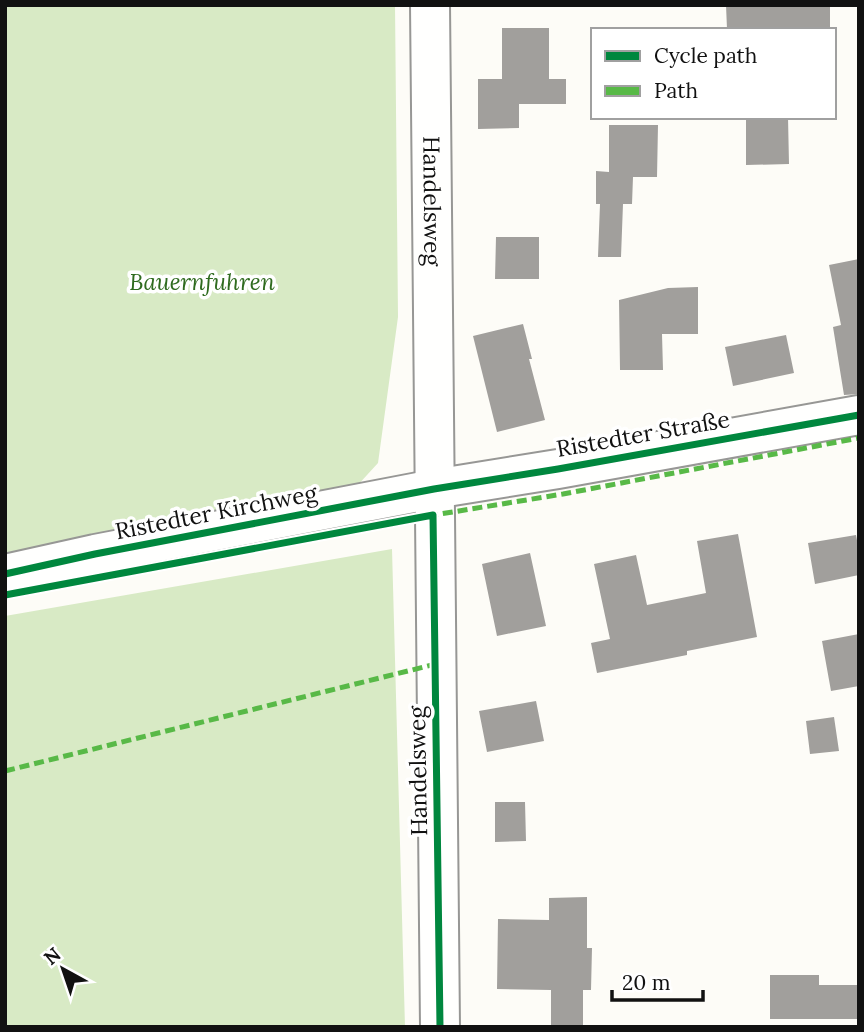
<svg xmlns="http://www.w3.org/2000/svg" width="864" height="1032" font-family="Lora,serif">
<style>
.forest{fill:#d8eac5}
.building{fill:#a19f9c}
.lines{fill:none;stroke-linecap:round;stroke-linejoin:round}
.minor-casing{stroke:#979795;stroke-width:42}
.minor{stroke:#fffffe;stroke-width:38}
.quiet{stroke:#58b947;stroke-width:5;stroke-dasharray:10 5;stroke-linecap:butt}
.cycleway-casing{stroke:#fff;stroke-width:11}
.cycleway{stroke:#00873e;stroke-width:7}
.labels{text-anchor:middle;stroke-width:7;stroke-linejoin:round;paint-order:stroke}
.street-label{font-size:23px;fill:#111;stroke:#fff}
.park-label{font-size:23px;font-style:italic;fill:#2f6b1f;stroke:#fff}
</style>
<rect width="100%" height="100%" fill="#fdfcf7"/>
<!-- forest -->
<path class="forest" d="M 5,5 L 395,5 L 398,317 L 378,463 L 345,499 L 5,559 Z
M 392,549 L 405,1027 L 5,1027 L 5,616 Z"/>
<!-- building -->
<path class="building" d="M 726,5 L 830,5 L 830,27 L 727,29 Z
M 502,28 L 549,28 L 549,79 L 566,79 L 566,104 L 519,104 L 519,128 L 478,129 L 478,79 L 502,79 Z
M 746,117 L 788,117 L 789,164 L 746,165 Z
M 609,125 L 658,125 L 657,177 L 633,177 L 632,204 L 623,204 L 621,257 L 598,257 L 600,204 L 596,204 L 596,171 L 609,172 Z
M 496,237 L 539,237 L 539,279 L 495,279 Z
M 859,259 L 859,394 L 844,395 L 833,327 L 841,325 L 829,265 Z
M 698,287 L 698,334 L 662,334 L 663,370 L 620,370 L 619,300 L 668,288 Z
M 523,324 L 532,359 L 529,359 L 545,420 L 497,432 L 473,336 Z
M 786,335 L 794,373 L 733,386 L 725,347 Z
M 738,534 L 757,637 L 687,651 L 687,655 L 597,673 L 591,643 L 610,639 L 594,564 L 636,555 L 647,605 L 706,593 L 697,541 Z
M 856,535 L 859,551 L 859,575 L 815,584 L 808,543 Z
M 530,553 L 546,626 L 497,636 L 482,564 Z
M 859,634 L 859,686 L 831,691 L 822,641 Z
M 536,701 L 544,741 L 487,752 L 479,711 Z
M 834,717 L 839,751 L 810,754 L 806,721 Z
M 495,802 L 525,802 L 526,841 L 495,842 Z
M 587,897 L 587,948 L 592,948 L 591,990 L 583,990 L 583,1027 L 551,1027 L 551,990 L 497,989 L 498,919 L 549,920 L 549,898 Z
M 770,975 L 819,975 L 819,985 L 859,985 L 859,1019 L 770,1019 Z"/>
<g class="lines">
<defs>
<g id="minor">
<path id="s1" d="M 430,5 L 440,1027"/>
<path d="M 5,574 L 95,554 L 434,489 L 558,469 L 859,415"/>
</g>
</defs>
<!-- minor casing -->
<use href="#minor" class="minor-casing"/>
<!-- minor -->
<use href="#minor" class="minor"/>
<!-- quiet -->
<path class="quiet" d="M 428,516 L 563,494 L 859,438
M 5,771 L 436,664"/>
<defs>
<path id="cycleway" d="M 5,574 L 95,554 L 434,489 L 558,469 L 859,415
M 5,595 L 433,515 L 440,1027"/>
</defs>
<!-- cycleway casing -->
<use href="#cycleway" class="cycleway-casing"/>
<!-- cycleway -->
<use href="#cycleway" class="cycleway"/>
</g>
<g class="labels">
<!-- street labels -->
<g class="street-label">
<text dy="8" stroke="none"><textPath href="#s1" startOffset="196">Handelsweg</textPath></text>
<text transform="translate(643 434) rotate(-10)" y="8">Ristedter Straße</text>
<text transform="translate(216 512) rotate(-11)" y="8">Ristedter Kirchweg</text>
<text transform="translate(418 771) rotate(-91)" y="8">Handelsweg</text>
</g>
<!-- park labels -->
<g class="park-label">
<text x="202" y="290">Bauernfuhren</text>
</g>
</g>
<!-- border -->
<rect width="864" height="1032" fill="none" stroke="#111111" stroke-width="14"/>
<!-- legend -->
<rect x="591" y="28" width="245" height="91" fill="#ffffff" stroke="#a0a0a0" stroke-width="2"/>
<rect x="605" y="51" width="35" height="10" fill="#00873e" stroke="#a0a0a0" stroke-width="2"/>
<text x="654" y="63" font-size="21" fill="#111111">Cycle path</text>
<rect x="605" y="86" width="35" height="10" fill="#58b947" stroke="#a0a0a0" stroke-width="2"/>
<text x="654" y="98" font-size="21" fill="#111111">Path</text>
<!-- north arrow -->
<g transform="translate(63 969) rotate(320)" stroke="#ffffff" stroke-width="5" paint-order="stroke">
<path d="M0-5L12 26L0 18L-12 26Z" fill="#111111"/>
<text y="-10" font-size="19" font-weight="bold" text-anchor="middle" fill="#111111">N</text>
</g>
<!-- scale -->
<path d="M612 990v10h91v-10" fill="none" stroke="#111111" stroke-width="3.5"/>
<text x="622" y="990" font-size="21" fill="#111111" stroke="#ffffff" stroke-width="5" paint-order="stroke">20 m</text>
</svg>
